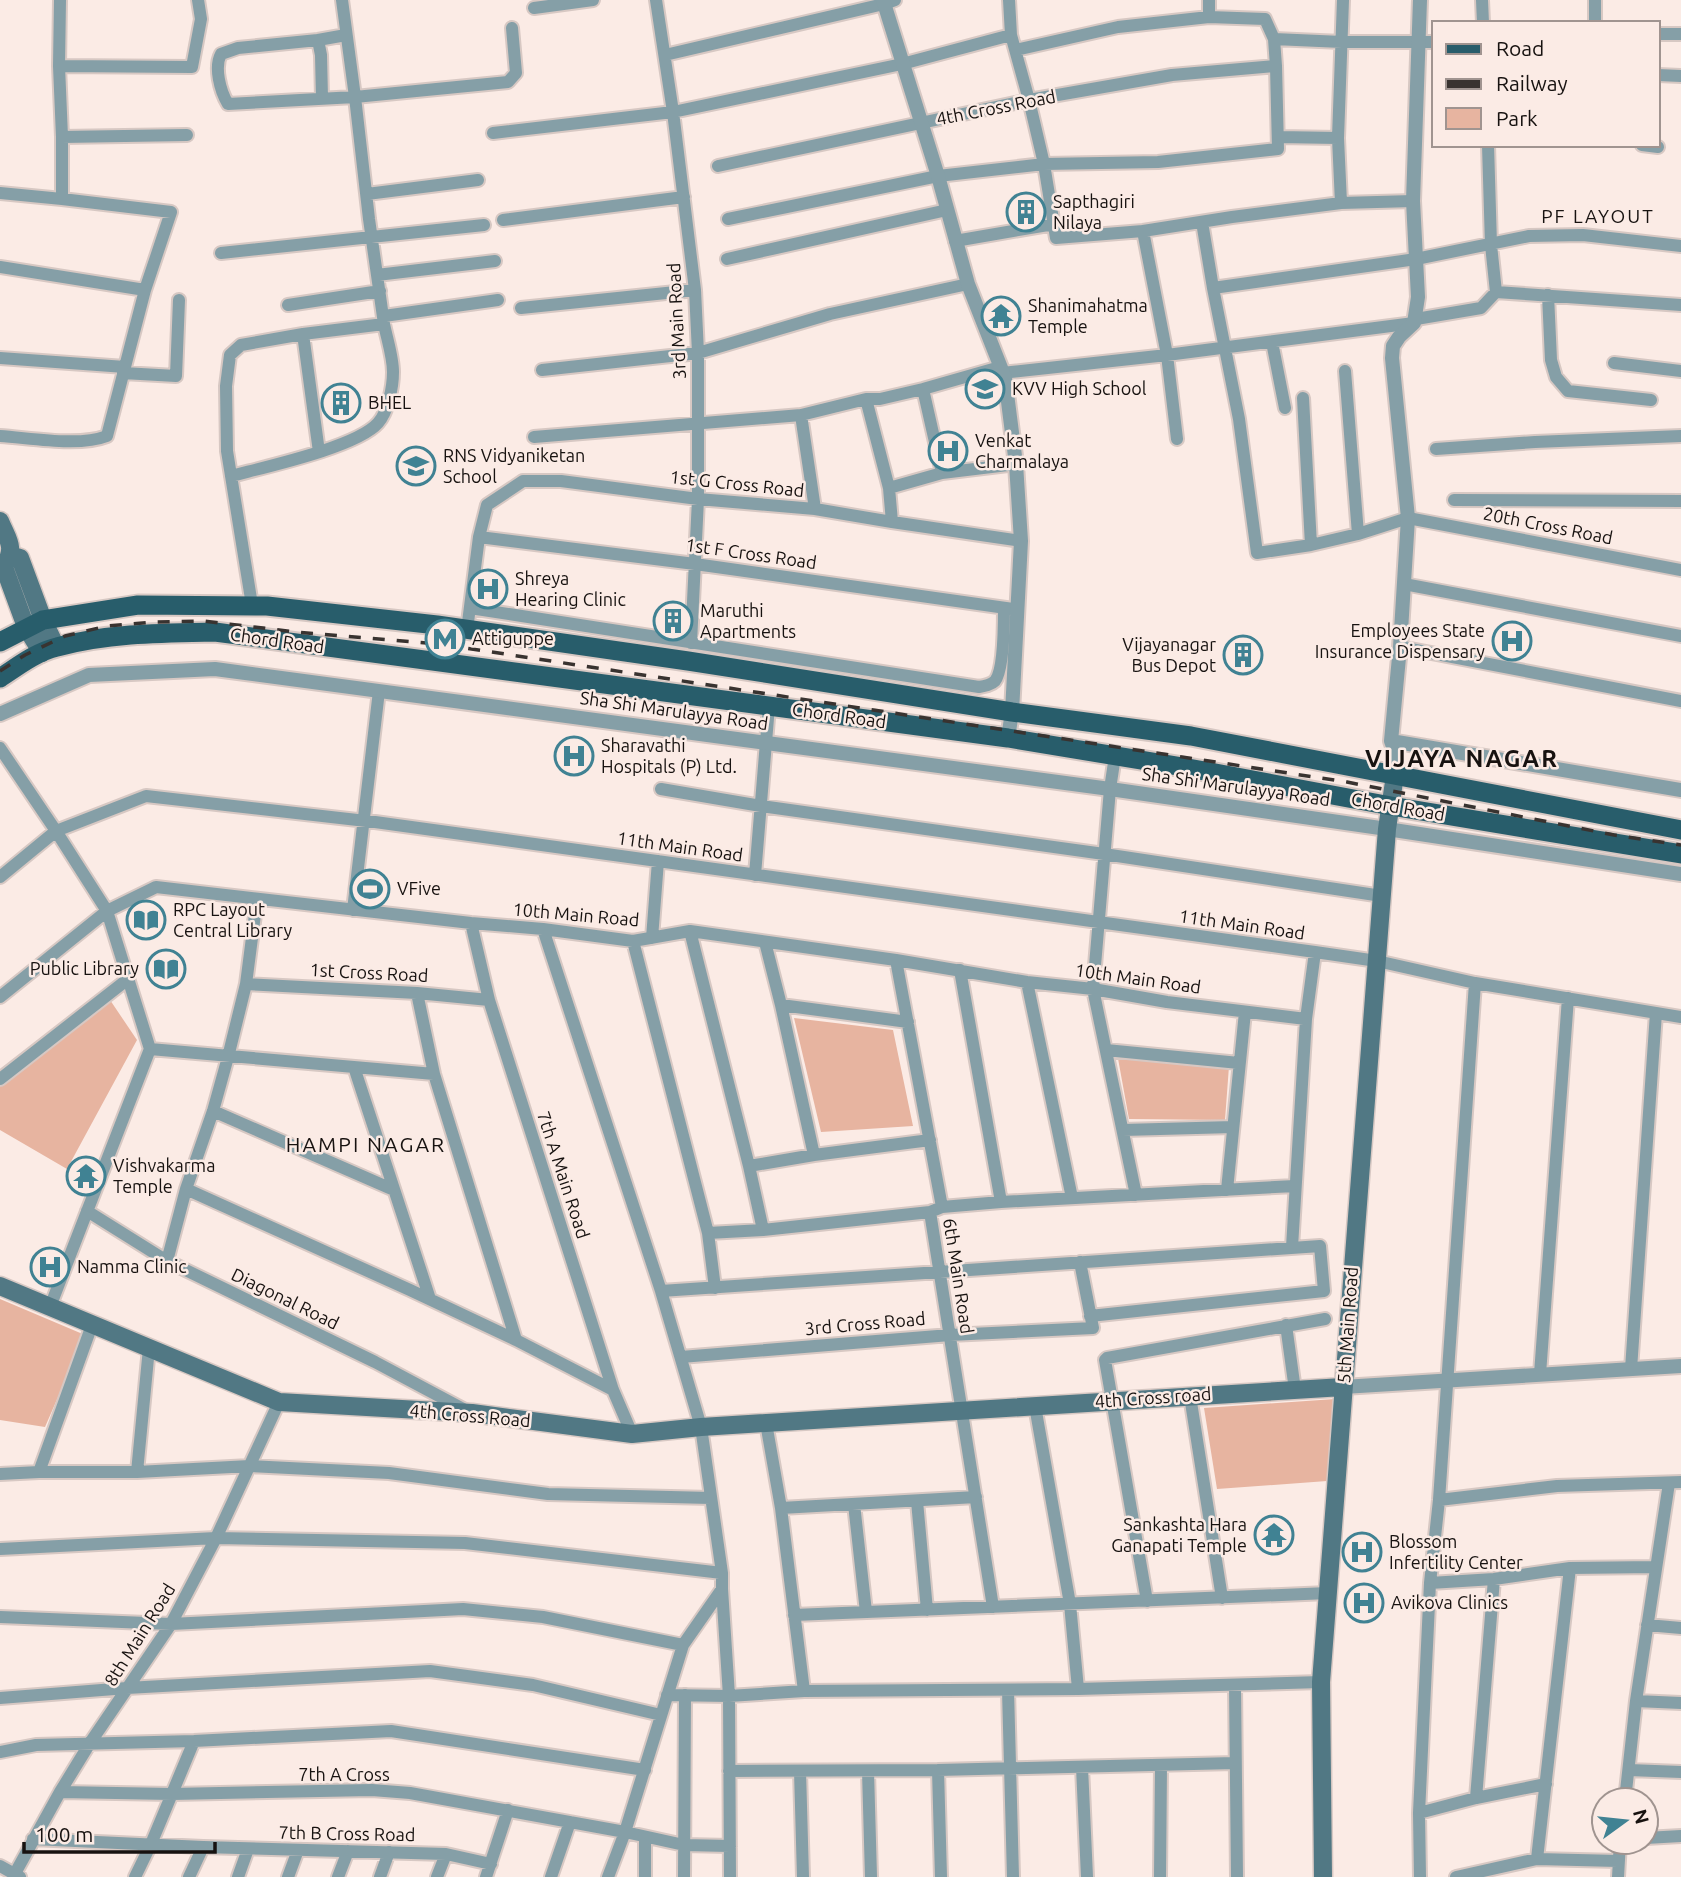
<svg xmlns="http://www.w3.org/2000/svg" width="1681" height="1877" font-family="Ubuntu,sans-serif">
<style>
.green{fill:#e7b4a0}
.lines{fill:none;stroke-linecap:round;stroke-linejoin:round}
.minor-casing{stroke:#d7c8c3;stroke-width:16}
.tertiary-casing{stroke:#d7c8c3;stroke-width:18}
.secondary-casing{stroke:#d7c8c3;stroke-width:21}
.primary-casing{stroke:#d7c8c3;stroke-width:23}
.minor{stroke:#859fa7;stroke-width:12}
.tertiary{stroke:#859fa7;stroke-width:14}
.secondary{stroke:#517884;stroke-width:18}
.primary{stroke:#285d6b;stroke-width:19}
.rail{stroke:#393330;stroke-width:3.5;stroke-dasharray:12 12;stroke-linecap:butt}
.labels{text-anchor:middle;stroke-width:5;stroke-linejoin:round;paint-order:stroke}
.street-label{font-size:18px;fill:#171210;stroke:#fbebe5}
.poi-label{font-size:18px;fill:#171210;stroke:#fbebe5;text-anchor:start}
.neighbourhood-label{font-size:19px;letter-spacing:2px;fill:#171210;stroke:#fbebe5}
.quarter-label{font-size:21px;letter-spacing:2px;fill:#171210;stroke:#fbebe5}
.district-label{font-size:24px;font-weight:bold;letter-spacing:2px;fill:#171210;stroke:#fbebe5}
</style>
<rect width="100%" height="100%" fill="#fbebe5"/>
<!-- green -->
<path class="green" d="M 108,997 L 137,1040 L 67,1169 L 0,1130 L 0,1086 Z
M 794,1018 L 893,1030 L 913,1126 L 821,1132 Z
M 1117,1053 L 1229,1066 L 1225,1120 L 1129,1119 Z
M 0,1299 L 85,1335 L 45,1427 L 0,1420 Z
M 1335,1399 L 1327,1481 L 1217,1489 L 1204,1408 Z"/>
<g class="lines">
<defs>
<path id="minor" d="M 656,0 L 673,112 L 695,290 L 698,353 L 698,499 L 691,643
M 1009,0 L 1011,35 L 1029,100 L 1044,164 L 1056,238 L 1143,231 L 1232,217 L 1341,203 L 1413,201
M 1482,0 L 1483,23
M 534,8 L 593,0
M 1209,17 L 1209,0
M 1595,23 L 1595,0
M 1658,34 L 1681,34
M 1274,39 L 1342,42 L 1434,42
M 318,40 L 238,48 L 221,54 C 214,67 220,91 228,104 L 355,97 L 342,0
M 665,55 L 884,4 L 895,0
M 59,66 L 192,67 L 201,19 L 198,0
M 1658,75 L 1681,76
M 322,98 L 321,55 L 318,40 L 346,35
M 493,133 L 673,112 L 902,64 L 1011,35
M 62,137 L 187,135
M 1278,137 L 1338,138
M 1642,145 L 1658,147
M 718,166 L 1029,100 L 1172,75 L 1276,66
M 0,193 L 62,199 L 62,137 L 59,66 L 60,0
M 367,194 L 478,180
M 1341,203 L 1338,138 L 1343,0
M 728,219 L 938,176 L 1044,164 L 1158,162 L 1278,149 L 1276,66 L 1274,39 L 1265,19 L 1209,17 L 1118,27 L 1016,50
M 503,220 L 684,197
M 1202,222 L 1213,288 L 1239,419 L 1257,553 L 1311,545 L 1358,534 L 1408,518 L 1681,570
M 1143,231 L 1167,355 L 1177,439
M 955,241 L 1054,224
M 221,253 L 484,225
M 727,259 L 947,210
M 0,267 L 145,290
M 377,275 L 495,261
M 1213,288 L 1416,259 L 1529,236 L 1583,235 L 1681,246
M 1496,292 L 1681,305
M 1548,295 L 1551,360 L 1556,377 L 1568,391 L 1651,400
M 288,305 L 380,291
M 521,308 L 695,290
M 384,316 L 498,300
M 1416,319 L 1481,308 L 1496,292 L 1491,245 L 1488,145
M 303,334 L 319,452
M 1272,342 L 1285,408
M 0,358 L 125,367
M 1614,363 L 1681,371
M 542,370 L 698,353 L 830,314 L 968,284
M 1345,371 L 1358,534
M 123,373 L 176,376 L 179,300
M 1002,373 L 1167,355 L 1414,323
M 1303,398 L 1311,545
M 866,399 L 889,488
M 801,415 L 815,509
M 0,436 C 31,438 79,447 107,436 L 145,290 L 171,212 L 62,199
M 534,437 L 801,415 L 866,399 L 880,399 L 923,389 L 1000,367
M 1436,449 L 1535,442 L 1681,436
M 942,473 L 1016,464
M 231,476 C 265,467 357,447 378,423 C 388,412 393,387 393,372 C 393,357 387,339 384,324
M 1454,500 L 1681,501
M 892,522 L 889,488 L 942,473 L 923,389
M 479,537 L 695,564 L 1013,609
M 1404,584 L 1681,636
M 252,605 L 227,451 L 226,386 L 230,355 L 241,345 L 303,334 L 384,324 L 369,219 L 355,97 L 508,82 L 516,73 L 512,28
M 470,608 L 979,687 C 985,686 991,685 995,681 C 1004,670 1004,624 1004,608
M 467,630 L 479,537 L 487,505 L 523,481 L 561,481 L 698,499 L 815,509 L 892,522 L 1021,541
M 1400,647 L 1681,701
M 0,748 L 56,831 L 107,911 L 150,1049 L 50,1307
M 1115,756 L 1110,789 L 1093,989 L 1136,1195
M 661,789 L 761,806 L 1104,854 L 1382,896
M 755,875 L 769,706
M 0,877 L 56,831 L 146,796 L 375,822 L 1315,952 L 1377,961 L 1475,983 L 1681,1017
M 353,910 L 379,691
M 471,923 L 489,1000 L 613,1390 L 632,1434
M 543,929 L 661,1291 L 701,1427 L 722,1573 L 722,1589 L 683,1645 L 625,1832 L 608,1877
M 690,931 L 749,1166 L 763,1230
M 652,938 L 658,861
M 633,941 L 708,1233 L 715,1288
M 765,942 L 781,1005 L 814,1155
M 896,960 L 942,1207
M 960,970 L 1001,1202
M 1027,982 L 1072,1198
M 246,984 L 417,993 L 489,1000
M 417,993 L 434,1074 L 516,1340
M 0,997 L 107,911 L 156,887 L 471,923 L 543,929 L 633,941 L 690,931 L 896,960 L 1027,982 L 1093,989 L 1167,1002 L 1306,1019
M 781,1005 L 908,1022
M 150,1049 L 434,1074
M 1106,1050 L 1239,1063
M 354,1067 L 430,1299
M 0,1079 L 128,979
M 213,1111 L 394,1190
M 1123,1130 L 1233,1127
M 749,1166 L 814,1155 L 930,1140
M 186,1189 L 410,1290 L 516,1340 L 613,1390
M 1227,1190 L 1245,1012
M 87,1211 L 167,1261 L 375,1362 L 467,1411
M 930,1212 L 993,1607
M 708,1233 L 763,1230 L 930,1212 L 942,1207 L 1001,1202 L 1295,1186
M 1292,1247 L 1306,1019 L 1315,952
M 167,1261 L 186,1189 L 213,1111 L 228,1057 L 246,984 L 257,899
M 661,1291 L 1320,1246 L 1324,1291 L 1090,1316
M 1286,1325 L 1295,1390
M 681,1357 L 950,1335 L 1093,1328 L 1080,1262
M 1631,1369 L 1656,1013
M 1540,1374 L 1568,998
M 1190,1396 L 1222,1598
M 1035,1406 L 1070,1604 L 1078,1689
M 766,1423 L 781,1508 L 804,1691
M 39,1472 L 92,1325
M 137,1472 L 149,1348
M 0,1474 L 39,1472 L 137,1472 L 250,1466 L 389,1473 L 548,1494 L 711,1498
M 1439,1500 L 1557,1486 L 1681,1482
M 917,1501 L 927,1610
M 854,1504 L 866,1612
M 781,1508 L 976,1497
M 0,1549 L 216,1538 L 465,1543 L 722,1573
M 1430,1583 L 1494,1579 L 1570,1568 L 1655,1567
M 722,1589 L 729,1696 L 730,1877
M 1147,1601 L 1105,1360 L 1107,1358 L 1325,1319
M 794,1615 L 1328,1593
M 0,1617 L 171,1624 L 463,1609 L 543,1617 L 683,1645
M 1647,1625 L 1681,1628
M 1235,1685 L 1237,1877
M 1008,1690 L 1013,1877
M 667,1695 L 729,1696 L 804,1691 L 1078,1689 L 1321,1682
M 0,1698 L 127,1688 L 430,1671 L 533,1685 L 661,1715
M 1636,1701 L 1681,1703
M 0,1752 L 36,1745 L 194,1741 L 391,1731 L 645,1770
M 1082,1767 L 1087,1877
M 938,1770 L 941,1877
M 1629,1770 L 1681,1772
M 729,1771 L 938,1770 L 1235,1763
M 800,1771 L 803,1877
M 868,1771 L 871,1877
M 60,1792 L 172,1794 L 372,1790 L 410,1793 L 625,1832 L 684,1845 L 730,1846
M 1476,1798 L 1494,1579
M 1625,1800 L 1636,1701 L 1669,1483
M 1419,1813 L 1476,1798 L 1546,1784
M 1646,1838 L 1681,1836
M 33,1839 L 203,1847 L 446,1854 L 491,1864
M 1537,1859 L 1570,1568
M 0,1866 L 20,1877
M 13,1877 L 60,1792 L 90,1743 L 171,1624 L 216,1538 L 279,1402
M 135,1877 L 151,1844 L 194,1741
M 189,1877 L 203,1847
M 238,1877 L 248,1849
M 288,1877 L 298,1850
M 338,1877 L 348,1851
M 380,1877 L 389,1852
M 437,1877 L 446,1854
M 486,1877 L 508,1810
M 551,1877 L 570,1822
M 645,1877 L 645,1837
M 684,1877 L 685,1695
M 1160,1877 L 1161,1765
M 1420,1877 L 1419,1813 L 1430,1583 L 1439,1500 L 1475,983
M 1456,1877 L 1537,1859 L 1618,1861
M 1618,1877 L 1620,1842"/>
<path id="tertiary" d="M 883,0 L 938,176 L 968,284 L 1005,378 L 1016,464 L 1021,541 L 1012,712 L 1008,738
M 0,714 L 89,675 L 215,669 L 1110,789 L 1387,829 L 1681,874
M 1391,741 L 1681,790
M 1395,775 L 1397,757 L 1391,741 L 1400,647 L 1408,518 L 1392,358 L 1393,346 L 1399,337 L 1414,323 L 1418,297 L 1413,201 L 1420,0
M 1343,1387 L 1681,1366"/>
<path id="secondary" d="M 0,521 C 8,541 16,546 4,567 L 26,627 L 42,653
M 11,555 L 20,558 L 43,620 L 56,647
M 0,1286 L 279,1402 L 472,1413 L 632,1434 L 701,1427 L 1343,1387
M 1323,1877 L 1321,1682 L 1387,829 L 1395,775"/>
<path id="primary" d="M 0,642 L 43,620 L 138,605 L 267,606 L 437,625 L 688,661 L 1012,712 L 1191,736 L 1681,830
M 0,678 C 18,666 36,652 57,647 C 109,633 162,633 215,632 L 1008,738 L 1183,767 L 1391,806 L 1681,854"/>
</defs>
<!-- minor casing -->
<use href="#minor" class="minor-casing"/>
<!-- tertiary casing -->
<use href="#tertiary" class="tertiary-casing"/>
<!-- secondary casing -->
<use href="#secondary" class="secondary-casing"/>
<!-- primary casing -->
<use href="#primary" class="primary-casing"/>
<!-- minor -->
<use href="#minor" class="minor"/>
<!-- tertiary -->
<use href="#tertiary" class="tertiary"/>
<!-- secondary -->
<use href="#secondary" class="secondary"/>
<!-- primary -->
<use href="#primary" class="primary"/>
<!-- rail -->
<path class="rail" d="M 0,671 L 25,655 L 65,636 L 107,626 L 154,622 L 203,621 L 296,632 L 439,644 L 1347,782 L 1614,835 L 1681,845"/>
</g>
<!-- icons -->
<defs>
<symbol id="building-ring" viewBox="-11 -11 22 22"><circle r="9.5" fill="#fbebe5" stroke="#408293" stroke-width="1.5"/><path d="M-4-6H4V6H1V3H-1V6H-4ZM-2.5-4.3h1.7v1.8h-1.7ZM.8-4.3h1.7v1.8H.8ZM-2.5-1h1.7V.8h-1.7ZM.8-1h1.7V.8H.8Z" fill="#408293"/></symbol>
<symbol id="temple-ring" viewBox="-11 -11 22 22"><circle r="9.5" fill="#fbebe5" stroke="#408293" stroke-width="1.5"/><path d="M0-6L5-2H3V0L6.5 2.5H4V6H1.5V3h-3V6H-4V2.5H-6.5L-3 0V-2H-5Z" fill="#408293"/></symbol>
<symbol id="school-ring" viewBox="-11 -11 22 22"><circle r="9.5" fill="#fbebe5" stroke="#408293" stroke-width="1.5"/><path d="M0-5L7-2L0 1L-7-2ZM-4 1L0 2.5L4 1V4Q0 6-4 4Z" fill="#408293"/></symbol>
<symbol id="hospital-ring" viewBox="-11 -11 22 22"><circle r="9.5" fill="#fbebe5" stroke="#408293" stroke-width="1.5"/><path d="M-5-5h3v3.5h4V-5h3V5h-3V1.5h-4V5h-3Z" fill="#408293"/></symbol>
<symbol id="metro-ring" viewBox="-11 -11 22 22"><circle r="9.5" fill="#fbebe5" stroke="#408293" stroke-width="1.5"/><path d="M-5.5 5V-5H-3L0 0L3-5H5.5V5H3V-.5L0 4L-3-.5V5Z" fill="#408293"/></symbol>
<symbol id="stadium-ring" viewBox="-11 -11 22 22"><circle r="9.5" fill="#fbebe5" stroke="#408293" stroke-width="1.5"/><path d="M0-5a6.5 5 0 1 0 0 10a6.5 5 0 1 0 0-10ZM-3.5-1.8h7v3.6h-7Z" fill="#408293"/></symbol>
<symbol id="library-ring" viewBox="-11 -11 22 22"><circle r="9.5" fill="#fbebe5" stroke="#408293" stroke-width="1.5"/><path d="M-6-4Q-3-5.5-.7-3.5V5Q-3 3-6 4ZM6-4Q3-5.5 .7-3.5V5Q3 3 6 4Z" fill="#408293"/></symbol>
</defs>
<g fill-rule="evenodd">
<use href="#building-ring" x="1004" y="190" width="44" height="44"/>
<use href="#temple-ring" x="979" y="294" width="44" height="44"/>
<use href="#school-ring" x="963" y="367" width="44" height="44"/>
<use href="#building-ring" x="319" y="381" width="44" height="44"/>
<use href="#hospital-ring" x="926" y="429" width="44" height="44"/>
<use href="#school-ring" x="394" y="444" width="44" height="44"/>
<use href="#hospital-ring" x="466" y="567" width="44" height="44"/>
<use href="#building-ring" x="651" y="599" width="44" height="44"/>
<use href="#metro-ring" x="423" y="617" width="44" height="44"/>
<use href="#hospital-ring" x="1490" y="619" width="44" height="44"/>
<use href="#building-ring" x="1221" y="633" width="44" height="44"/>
<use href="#hospital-ring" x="552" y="734" width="44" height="44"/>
<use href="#stadium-ring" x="348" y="867" width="44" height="44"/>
<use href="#library-ring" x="124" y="898" width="44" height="44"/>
<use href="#library-ring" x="144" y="947" width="44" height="44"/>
<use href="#temple-ring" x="64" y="1154" width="44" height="44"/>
<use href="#hospital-ring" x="28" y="1245" width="44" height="44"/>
<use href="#temple-ring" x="1252" y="1513" width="44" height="44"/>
<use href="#hospital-ring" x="1340" y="1530" width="44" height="44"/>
<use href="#hospital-ring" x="1342" y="1581" width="44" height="44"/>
</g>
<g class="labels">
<!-- street labels -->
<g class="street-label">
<text transform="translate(996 108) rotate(-11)" y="6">4th Cross Road</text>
<text transform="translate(677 321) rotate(-93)" y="6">3rd Main Road</text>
<text transform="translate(737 484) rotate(6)" y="6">1st G Cross Road</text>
<text transform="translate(1548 526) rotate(11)" y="6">20th Cross Road</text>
<text transform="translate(751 554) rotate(8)" y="6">1st F Cross Road</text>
<text transform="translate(277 641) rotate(8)" y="6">Chord Road</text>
<text transform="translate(674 711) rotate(8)" y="6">Sha Shi Marulayya Road</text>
<text transform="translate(839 716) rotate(8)" y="6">Chord Road</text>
<text transform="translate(1236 787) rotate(8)" y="6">Sha Shi Marulayya Road</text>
<text transform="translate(1398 807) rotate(10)" y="6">Chord Road</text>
<text transform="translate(680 847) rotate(8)" y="6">11th Main Road</text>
<text transform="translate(576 915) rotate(5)" y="6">10th Main Road</text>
<text transform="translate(1242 925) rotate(8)" y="6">11th Main Road</text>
<text transform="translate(369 973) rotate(3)" y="6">1st Cross Road</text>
<text transform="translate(1138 979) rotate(8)" y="6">10th Main Road</text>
<text transform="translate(563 1175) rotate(72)" y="6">7th A Main Road</text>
<text transform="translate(958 1276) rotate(81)" y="6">6th Main Road</text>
<text transform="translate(285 1299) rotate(26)" y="6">Diagonal Road</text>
<text transform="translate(865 1324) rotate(-5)" y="6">3rd Cross Road</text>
<text transform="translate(1348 1325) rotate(-86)" y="6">5th Main Road</text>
<text transform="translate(1153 1398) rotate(-4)" y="6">4th Cross road</text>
<text transform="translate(470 1416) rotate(5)" y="6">4th Cross Road</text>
<text transform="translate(140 1635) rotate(-58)" y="6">8th Main Road</text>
<text x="344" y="1781">7th A Cross</text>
<text transform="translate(347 1834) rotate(1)" y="6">7th B Cross Road</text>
</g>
<!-- poi labels -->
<g class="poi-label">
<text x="1053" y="208">Sapthagiri<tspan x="1053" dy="21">Nilaya</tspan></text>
<text x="1028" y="312">Shanimahatma<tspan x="1028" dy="21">Temple</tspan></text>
<text x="1012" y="395">KVV High School</text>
<text x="368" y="409">BHEL</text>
<text x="975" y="447">Venkat<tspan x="975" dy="21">Charmalaya</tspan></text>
<text x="443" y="462">RNS Vidyaniketan<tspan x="443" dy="21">School</tspan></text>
<text x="515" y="585">Shreya<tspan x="515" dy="21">Hearing Clinic</tspan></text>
<text x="700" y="617">Maruthi<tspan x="700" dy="21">Apartments</tspan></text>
<text x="1485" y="637" text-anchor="end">Employees State<tspan x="1485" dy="21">Insurance Dispensary</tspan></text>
<text x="472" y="645">Attiguppe</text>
<text x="1216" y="651" text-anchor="end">Vijayanagar<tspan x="1216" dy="21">Bus Depot</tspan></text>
<text x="601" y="752">Sharavathi<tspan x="601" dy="21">Hospitals (P) Ltd.</tspan></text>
<text x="397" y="895">VFive</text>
<text x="173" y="916">RPC Layout<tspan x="173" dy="21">Central Library</tspan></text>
<text x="139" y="975" text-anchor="end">Public Library</text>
<text x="113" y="1172">Vishvakarma<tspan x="113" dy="21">Temple</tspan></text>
<text x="77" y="1273">Namma Clinic</text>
<text x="1247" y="1531" text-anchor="end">Sankashta Hara<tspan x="1247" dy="21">Ganapati Temple</tspan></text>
<text x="1389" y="1548">Blossom<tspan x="1389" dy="21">Infertility Center</tspan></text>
<text x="1391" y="1609">Avikova Clinics</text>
</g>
<!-- neighbourhood labels -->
<g class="neighbourhood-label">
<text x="1598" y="223">PF LAYOUT</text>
</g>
<!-- quarter labels -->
<g class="quarter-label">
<text x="366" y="1152">HAMPI NAGAR</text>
</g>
<!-- district labels -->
<g class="district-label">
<text x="1462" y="767">VIJAYA NAGAR</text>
</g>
</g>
<!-- legend -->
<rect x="1432" y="21" width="228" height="126" fill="#fbebe5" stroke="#a09490" stroke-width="2"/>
<rect x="1446" y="44" width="35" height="10" fill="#285d6b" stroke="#a09490" stroke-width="2"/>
<text x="1496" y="56" font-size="21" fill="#171210">Road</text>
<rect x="1446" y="79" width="35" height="10" fill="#393330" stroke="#a09490" stroke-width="2"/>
<text x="1496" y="91" font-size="21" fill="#171210">Railway</text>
<rect x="1446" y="108" width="35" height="21" fill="#e7b4a0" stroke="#a09490" stroke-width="2"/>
<text x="1496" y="126" font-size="21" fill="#171210">Park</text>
<!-- north arrow -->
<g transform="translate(1625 1821) rotate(75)"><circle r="33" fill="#fbebe5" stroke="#a09490" stroke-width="2"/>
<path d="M0-5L12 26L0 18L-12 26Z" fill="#408293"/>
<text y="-10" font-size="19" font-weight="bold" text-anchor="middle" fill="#171210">N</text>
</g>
<!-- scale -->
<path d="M24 1842v10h191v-10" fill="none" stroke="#171210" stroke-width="3.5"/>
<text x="35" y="1842" font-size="21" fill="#171210" stroke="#fbebe5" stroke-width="5" paint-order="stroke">100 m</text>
</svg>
